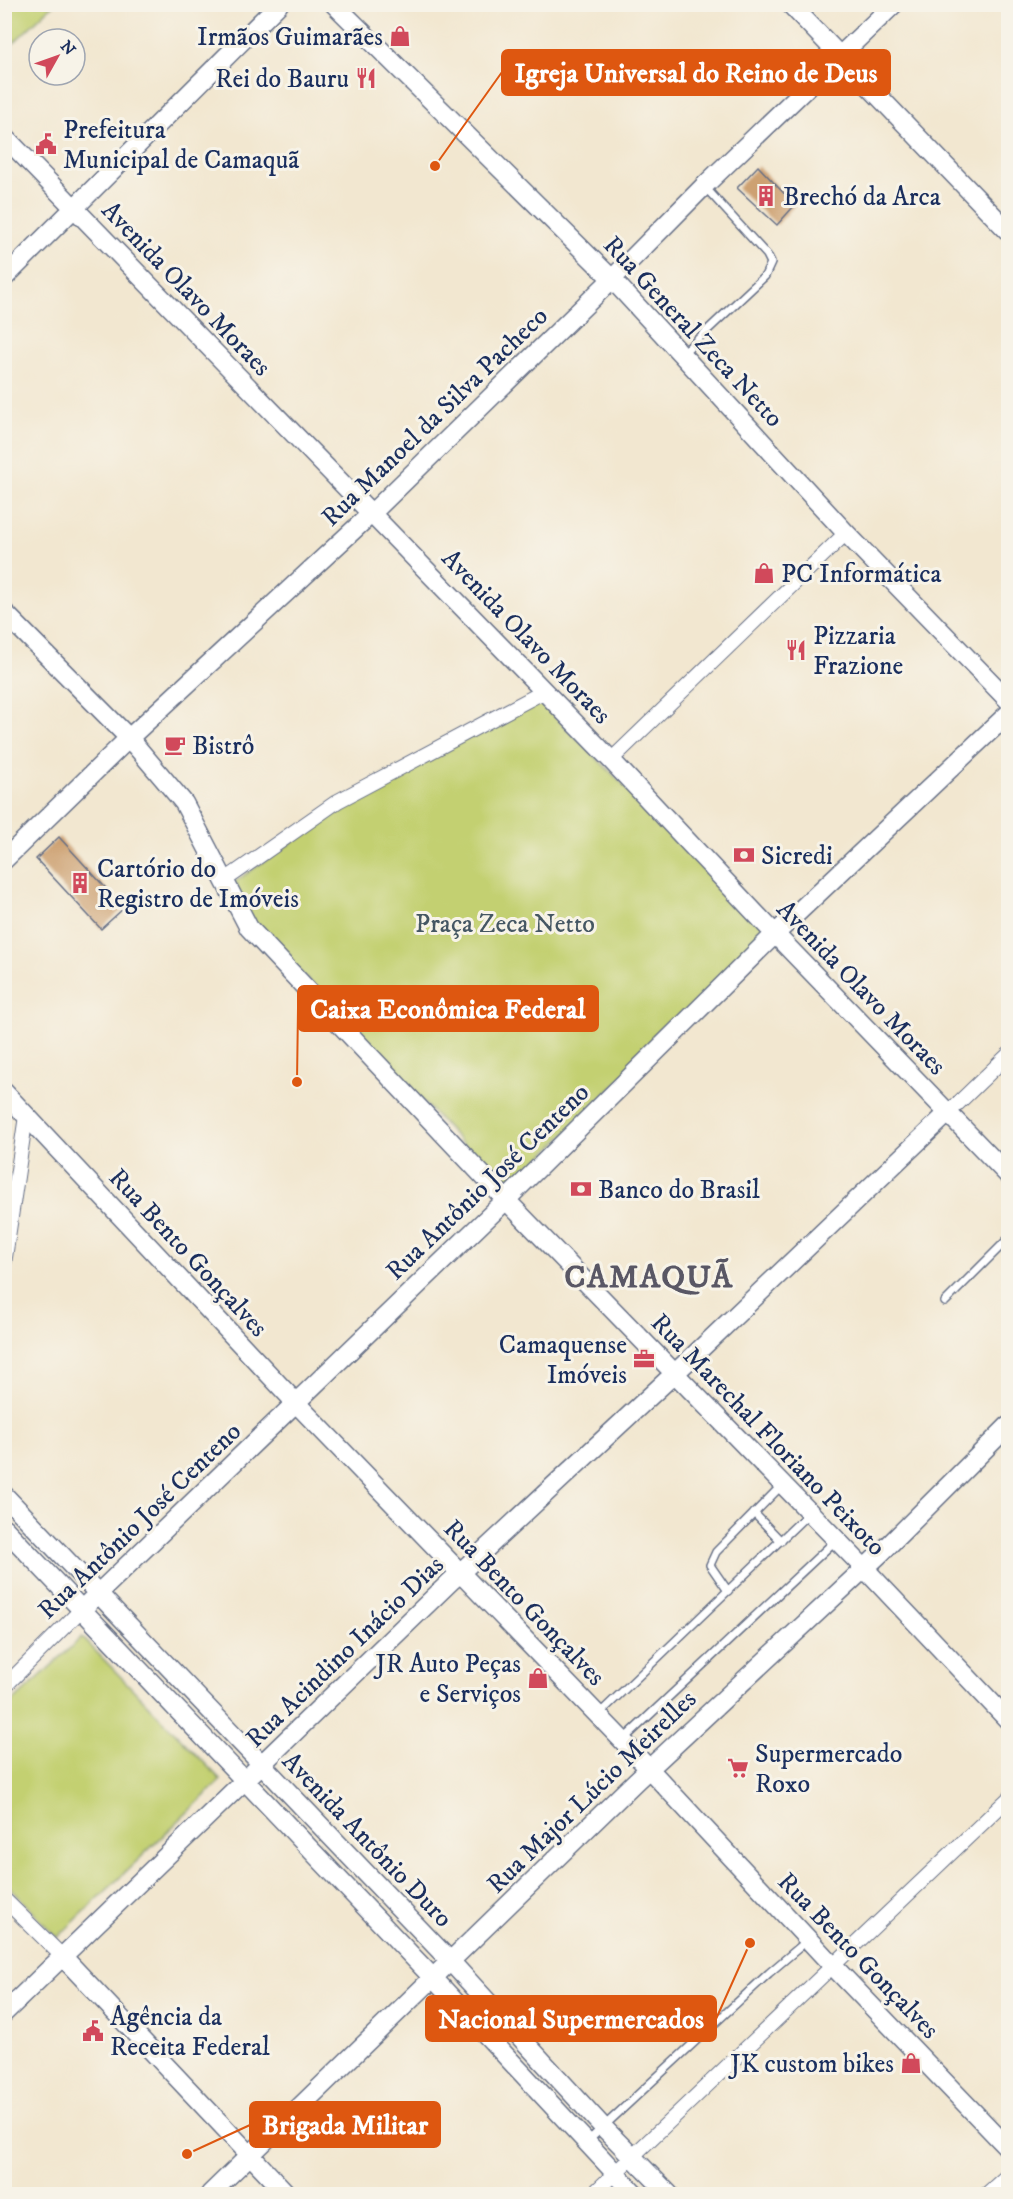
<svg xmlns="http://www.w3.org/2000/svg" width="1013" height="2199" font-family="'IM FELL DW Pica',serif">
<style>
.green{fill:#c3d071;stroke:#6f8068;stroke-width:1.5}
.building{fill:#cda172}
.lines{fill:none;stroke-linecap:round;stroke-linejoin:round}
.lane-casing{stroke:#666f86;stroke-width:10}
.street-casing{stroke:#666f86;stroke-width:16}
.secondary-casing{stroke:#666f86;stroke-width:21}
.lane{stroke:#fff;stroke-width:7}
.street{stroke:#fff;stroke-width:14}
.secondary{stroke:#fff;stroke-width:18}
.labels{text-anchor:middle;stroke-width:6;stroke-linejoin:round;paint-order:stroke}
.poi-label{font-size:26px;fill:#1b2f5e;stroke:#f7f3e8;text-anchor:start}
.street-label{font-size:26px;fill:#1b2f5e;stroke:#f7f3e8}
.park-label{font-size:26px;fill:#455763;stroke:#f7f3e8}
.district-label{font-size:32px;font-weight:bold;letter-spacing:1.5px;fill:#595765;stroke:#f7f3e8}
.leader{fill:none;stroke:#de5710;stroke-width:2}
.callout-dot{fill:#de5710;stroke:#f7f3e8;stroke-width:2}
.callout{fill:#de5710;stroke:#de5710;stroke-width:2}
.callout-label{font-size:27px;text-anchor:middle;font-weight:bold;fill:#fff}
</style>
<rect width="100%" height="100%" fill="#f7f3e8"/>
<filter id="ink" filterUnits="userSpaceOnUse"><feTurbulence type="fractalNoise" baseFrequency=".0167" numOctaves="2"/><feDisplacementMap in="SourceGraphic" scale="12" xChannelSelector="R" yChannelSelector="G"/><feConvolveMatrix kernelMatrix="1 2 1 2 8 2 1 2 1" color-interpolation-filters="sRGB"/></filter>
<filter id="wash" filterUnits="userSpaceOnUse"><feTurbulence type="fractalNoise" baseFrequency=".008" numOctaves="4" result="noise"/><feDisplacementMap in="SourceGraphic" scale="24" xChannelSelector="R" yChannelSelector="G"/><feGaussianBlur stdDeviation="1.35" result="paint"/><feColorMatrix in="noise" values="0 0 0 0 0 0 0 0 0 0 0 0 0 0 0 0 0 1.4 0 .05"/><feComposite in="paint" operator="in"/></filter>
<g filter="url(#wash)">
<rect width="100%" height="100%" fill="#f2e7d0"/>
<!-- green -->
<path class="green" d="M 5,4 L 53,4 L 53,5 L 5,51 Z
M 535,696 L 771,933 L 507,1191 L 253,922 L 233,883 L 344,806 Z
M 82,1637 L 221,1780 L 57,1938 L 5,1882 L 5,1709 Z"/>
<g id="blocks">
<!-- building -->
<path class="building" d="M 758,166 L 795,205 L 777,225 L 737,188 Z
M 59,837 L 124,908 L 101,929 L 36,859 Z"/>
</g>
</g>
<g filter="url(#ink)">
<use href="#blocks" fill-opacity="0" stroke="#666f86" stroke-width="1.5"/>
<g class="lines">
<defs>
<path id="lane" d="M 682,354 L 765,276 L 771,263 L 767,255 L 704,186
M 945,1302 L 1008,1239
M 754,1513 L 781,1541
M 728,1591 L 710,1565 L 716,1552 L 781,1486
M 599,1714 L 808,1514
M 624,1739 L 835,1541
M 588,2141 L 769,1973 L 808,1940"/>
<path id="street" d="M 611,760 L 846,533
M 225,880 L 338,801 L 545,691
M 948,1113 L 1008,1055
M 4,1264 L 26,1116
M 4,1687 L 81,1610
M 4,1899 L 63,1957
M 593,2194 L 1008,1799
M 987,2194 L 1008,2175"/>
<path id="secondary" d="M 334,4 L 612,279 L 846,533 L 1008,700
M 790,4 L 1008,231
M 4,136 L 611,760 L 775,934 L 1008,1175
M 4,278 L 279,4
M 4,612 L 129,738 L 184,803 L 249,928 L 506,1200 L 865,1569 L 1008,1720
M 4,860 L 129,738 L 372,513 L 612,279 L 704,186 L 894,4
M 4,1092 L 296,1403 L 623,1741 L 833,1966 L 1008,2148
M 4,1495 L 451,1962 L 603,2127 L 669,2194
M 4,1528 L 434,1979 L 635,2194
M 81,1610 L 506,1200 L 775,934 L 1008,714
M 63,1957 L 287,2194
M 4,2013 L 449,1583 L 689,1360 L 948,1113
M 210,2194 L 636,1781 L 882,1552 L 1008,1426"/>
</defs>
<!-- lane casing -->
<use href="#lane" class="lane-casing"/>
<!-- street casing -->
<use href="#street" class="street-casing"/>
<!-- secondary casing -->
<use href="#secondary" class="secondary-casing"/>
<!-- lane -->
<use href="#lane" class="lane"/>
<!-- street -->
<use href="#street" class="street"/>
<!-- secondary -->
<use href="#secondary" class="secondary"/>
</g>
</g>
<!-- icons -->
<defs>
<symbol id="shop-bare" viewBox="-9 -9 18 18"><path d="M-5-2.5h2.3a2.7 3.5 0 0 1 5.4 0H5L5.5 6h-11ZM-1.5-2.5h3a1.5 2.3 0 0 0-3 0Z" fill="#d1495b" stroke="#f7f3e8" stroke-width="2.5" paint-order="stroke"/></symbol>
<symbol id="restaurant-bare" viewBox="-9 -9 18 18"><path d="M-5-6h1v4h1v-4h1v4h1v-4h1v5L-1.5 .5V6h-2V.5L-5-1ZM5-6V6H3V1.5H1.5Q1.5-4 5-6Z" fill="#d1495b" stroke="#f7f3e8" stroke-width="2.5" paint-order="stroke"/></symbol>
<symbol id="civic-bare" viewBox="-9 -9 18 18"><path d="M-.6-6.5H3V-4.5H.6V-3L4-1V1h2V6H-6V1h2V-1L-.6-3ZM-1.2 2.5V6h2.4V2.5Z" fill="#d1495b" stroke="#f7f3e8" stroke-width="2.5" paint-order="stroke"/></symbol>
<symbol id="building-bare" viewBox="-9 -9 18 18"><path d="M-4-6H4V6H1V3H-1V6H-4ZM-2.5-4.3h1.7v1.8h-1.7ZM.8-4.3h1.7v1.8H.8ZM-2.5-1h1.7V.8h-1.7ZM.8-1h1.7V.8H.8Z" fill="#d1495b" stroke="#f7f3e8" stroke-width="2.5" paint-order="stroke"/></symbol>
<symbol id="cafe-bare" viewBox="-9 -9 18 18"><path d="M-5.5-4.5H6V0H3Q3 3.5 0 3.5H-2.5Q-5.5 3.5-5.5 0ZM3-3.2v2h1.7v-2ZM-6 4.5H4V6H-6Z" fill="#d1495b" stroke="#f7f3e8" stroke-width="2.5" paint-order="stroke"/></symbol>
<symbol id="bank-bare" viewBox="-9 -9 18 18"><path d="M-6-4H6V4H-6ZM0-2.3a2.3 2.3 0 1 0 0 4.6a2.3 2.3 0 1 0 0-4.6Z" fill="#d1495b" stroke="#f7f3e8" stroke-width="2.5" paint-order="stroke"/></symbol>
<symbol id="office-bare" viewBox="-9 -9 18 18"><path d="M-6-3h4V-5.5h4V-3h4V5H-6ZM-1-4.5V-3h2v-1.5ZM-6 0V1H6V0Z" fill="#d1495b" stroke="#f7f3e8" stroke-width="2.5" paint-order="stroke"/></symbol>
<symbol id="supermarket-bare" viewBox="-9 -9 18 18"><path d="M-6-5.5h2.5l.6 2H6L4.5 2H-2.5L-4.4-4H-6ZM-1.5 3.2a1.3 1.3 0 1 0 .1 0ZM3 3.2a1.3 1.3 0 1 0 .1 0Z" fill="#d1495b" stroke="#f7f3e8" stroke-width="2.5" paint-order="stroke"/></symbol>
</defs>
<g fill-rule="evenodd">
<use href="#shop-bare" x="385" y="21" width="30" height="30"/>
<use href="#restaurant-bare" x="351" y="63" width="30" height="30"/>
<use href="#civic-bare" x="31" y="129" width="30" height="30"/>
<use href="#building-bare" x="751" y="181" width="30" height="30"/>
<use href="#shop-bare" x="749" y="558" width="30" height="30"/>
<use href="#restaurant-bare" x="781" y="635" width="30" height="30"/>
<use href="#cafe-bare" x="160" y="730" width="30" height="30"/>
<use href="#bank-bare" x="729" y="840" width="30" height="30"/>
<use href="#building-bare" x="65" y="868" width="30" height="30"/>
<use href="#bank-bare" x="566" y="1174" width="30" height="30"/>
<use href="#office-bare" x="629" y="1344" width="30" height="30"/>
<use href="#shop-bare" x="523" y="1663" width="30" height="30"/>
<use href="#supermarket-bare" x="723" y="1753" width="30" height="30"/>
<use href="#civic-bare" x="78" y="2016" width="30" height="30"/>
<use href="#shop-bare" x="896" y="2048" width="30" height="30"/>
</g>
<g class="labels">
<!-- poi labels -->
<g class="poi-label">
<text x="383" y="45" text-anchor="end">Irmãos Guimarães</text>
<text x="349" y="87" text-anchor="end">Rei do Bauru</text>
<text x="63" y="138">Prefeitura<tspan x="63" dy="30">Municipal de Camaquã</tspan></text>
<text x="783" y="205">Brechó da Arca</text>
<text x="781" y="582">PC Informática</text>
<text x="813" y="644">Pizzaria<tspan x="813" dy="30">Frazione</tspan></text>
<text x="192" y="754">Bistrô</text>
<text x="761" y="864">Sicredi</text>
<text x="97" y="877">Cartório do<tspan x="97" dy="30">Registro de Imóveis</tspan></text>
<text x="598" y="1198">Banco do Brasil</text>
<text x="627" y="1353" text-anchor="end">Camaquense<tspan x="627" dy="30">Imóveis</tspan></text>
<text x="521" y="1672" text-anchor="end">JR Auto Peças<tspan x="521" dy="30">e Serviços</tspan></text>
<text x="755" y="1762">Supermercado<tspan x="755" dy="30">Roxo</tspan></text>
<text x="110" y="2025">Agência da<tspan x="110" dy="30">Receita Federal</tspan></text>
<text x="894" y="2072" text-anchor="end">JK custom bikes</text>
</g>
<!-- street labels -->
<g class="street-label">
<text transform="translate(187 288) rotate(46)" y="9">Avenida Olavo Moraes</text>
<text transform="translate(694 331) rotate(47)" y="9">Rua General Zeca Netto</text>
<text transform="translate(434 416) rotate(-44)" y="9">Rua Manoel da Silva Pacheco</text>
<text transform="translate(527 636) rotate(46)" y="9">Avenida Olavo Moraes</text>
<text transform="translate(862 987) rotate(46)" y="9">Avenida Olavo Moraes</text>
<text transform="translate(487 1181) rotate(-44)" y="9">Rua Antônio José Centeno</text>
<text transform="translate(189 1252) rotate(47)" y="9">Rua Bento Gonçalves</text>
<text transform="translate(769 1434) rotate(46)" y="9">Rua Marechal Floriano Peixoto</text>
<text transform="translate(139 1520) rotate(-44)" y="9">Rua Antônio José Centeno</text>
<text transform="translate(525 1602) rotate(46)" y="9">Rua Bento Gonçalves</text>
<text transform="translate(344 1651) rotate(-44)" y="9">Rua Acindino Inácio Dias</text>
<text transform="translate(591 1791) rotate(-44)" y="9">Rua Major Lúcio Meirelles</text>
<text transform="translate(368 1839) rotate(46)" y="9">Avenida Antônio Duro</text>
<text transform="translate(859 1955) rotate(46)" y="9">Rua Bento Gonçalves</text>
</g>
<!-- park labels -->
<g class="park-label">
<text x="505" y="932">Praça Zeca Netto</text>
</g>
<!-- district labels -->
<g class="district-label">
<text x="649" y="1287">CAMAQUÃ</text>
</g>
</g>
<!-- callouts -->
<path class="leader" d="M435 166L502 72M297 1082L298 1008M750 1943L716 2019M187 2154L250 2125"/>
<g class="callout-dot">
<circle cx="435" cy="166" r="6"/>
<circle cx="297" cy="1082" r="6"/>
<circle cx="750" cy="1943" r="6"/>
<circle cx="187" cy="2154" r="6"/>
</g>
<g class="callout">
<rect x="502" y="50" width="388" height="45" rx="6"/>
<rect x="298" y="986" width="300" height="45" rx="6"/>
<rect x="426" y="1996" width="290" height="45" rx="6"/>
<rect x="250" y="2102" width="190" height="45" rx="6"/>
</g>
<g class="callout-label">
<text x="696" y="82">Igreja Universal do Reino de Deus</text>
<text x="448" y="1018">Caixa Econômica Federal</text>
<text x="571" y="2028">Nacional Supermercados</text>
<text x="345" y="2134">Brigada Militar</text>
</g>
<!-- margin -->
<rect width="1013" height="2199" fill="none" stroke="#f7f3e8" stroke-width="24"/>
<!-- north arrow -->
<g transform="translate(57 57) rotate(50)"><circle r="28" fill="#f7f3e8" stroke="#9fa5b1" stroke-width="1.5"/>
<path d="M0-4.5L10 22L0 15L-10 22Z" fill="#d1495b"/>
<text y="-9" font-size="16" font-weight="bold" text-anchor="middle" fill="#1b2f5e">N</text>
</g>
</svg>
